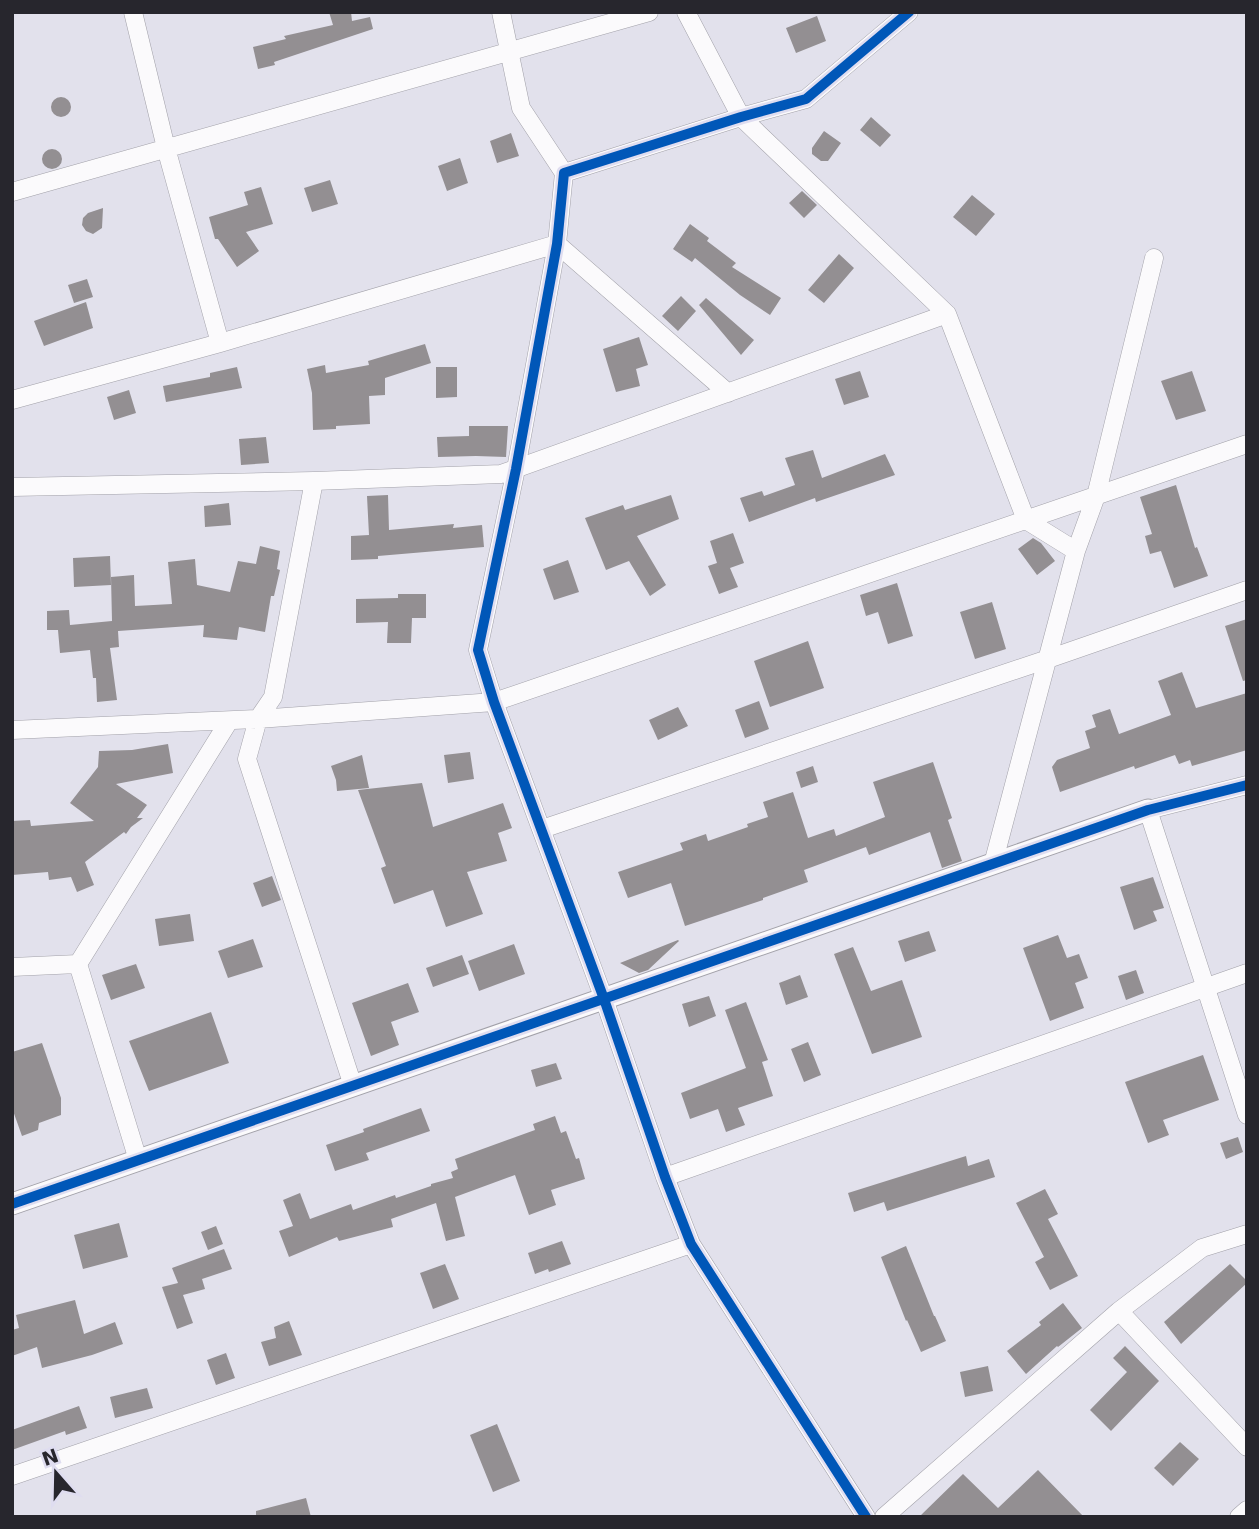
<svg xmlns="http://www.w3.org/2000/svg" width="1259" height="1529" font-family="'DejaVu Sans',sans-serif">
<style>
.building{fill:#938f92}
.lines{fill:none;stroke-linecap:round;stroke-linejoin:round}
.minor-casing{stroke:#a2a1a9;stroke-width:19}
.tertiary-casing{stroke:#a2a1a9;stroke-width:23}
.minor{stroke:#fbfafc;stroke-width:18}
.tertiary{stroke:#fbfafc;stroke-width:21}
.cycleway-casing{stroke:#dfddf0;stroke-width:15}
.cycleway{stroke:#0057b8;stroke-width:10}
</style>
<rect width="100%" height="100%" fill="#e2e1ec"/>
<!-- building -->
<path class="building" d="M 329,12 L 351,12 L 352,21 L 370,17 L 373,29 L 274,62 L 275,65 L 258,69 L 253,47 L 286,39 L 284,36 L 333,25 Z
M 817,16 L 826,41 L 796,53 L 786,28 Z
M51 107a10 10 0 1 1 20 0a10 10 0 1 1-20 0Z
M 871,117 L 891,135 L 880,147 L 860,130 Z
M 824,131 L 841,143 L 828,161 L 821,161 L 812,154 L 812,148 Z
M 511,133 L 519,156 L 497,163 L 490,141 Z
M42 159a10 10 0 1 1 20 0a10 10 0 1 1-20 0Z
M 460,158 L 468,183 L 447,191 L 438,166 Z
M 330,180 L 338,204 L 312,212 L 304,188 Z
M 261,187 L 273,224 L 246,232 L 259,251 L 237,267 L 218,239 L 215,239 L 209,217 L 248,205 L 244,192 Z
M 802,191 L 817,205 L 804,218 L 789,203 Z
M 972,195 L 995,214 L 976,236 L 953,217 Z
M 103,208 L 102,228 L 93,234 L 86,231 L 82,225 L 83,218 L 88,213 Z
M 690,224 L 709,238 L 707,241 L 736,263 L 732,267 L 781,298 L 770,315 L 740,295 L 695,258 L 692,262 L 673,249 Z
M 839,254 L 854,268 L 824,303 L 808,290 Z
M 87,279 L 93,297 L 74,303 L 68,285 Z
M 681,296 L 696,311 L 678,331 L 662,316 Z
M 706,298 L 754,340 L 741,355 L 699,305 Z
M 86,302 L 93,328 L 44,346 L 34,321 Z
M 639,337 L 648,365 L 636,369 L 640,386 L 616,392 L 603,349 Z
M 425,344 L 431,363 L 385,378 L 385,395 L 369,396 L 370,424 L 336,426 L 336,429 L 313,430 L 312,393 L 307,369 L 325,365 L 326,373 L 369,365 L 368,361 Z
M 237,367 L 242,388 L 166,402 L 163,386 L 210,377 L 210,373 Z
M 436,367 L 457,367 L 457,397 L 436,398 Z
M 860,371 L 869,397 L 844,405 L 835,379 Z
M 1192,371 L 1206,411 L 1176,420 L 1161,381 Z
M 129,390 L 136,413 L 114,420 L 107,397 Z
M 469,426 L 508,426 L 506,457 L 476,456 L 438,457 L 437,437 L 469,436 Z
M 266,437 L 269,463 L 241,465 L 239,439 Z
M 813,450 L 822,478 L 885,454 L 895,475 L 816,502 L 815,498 L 749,522 L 740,498 L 762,491 L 764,496 L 795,485 L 785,458 Z
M 1176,485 L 1195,548 L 1197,547 L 1208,576 L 1174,588 L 1161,551 L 1150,554 L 1145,536 L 1152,534 L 1140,497 Z
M 388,495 L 389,530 L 454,524 L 453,528 L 482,525 L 484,547 L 378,556 L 378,559 L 351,560 L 351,536 L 369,535 L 367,496 Z
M 671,495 L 679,519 L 637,536 L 666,585 L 650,596 L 629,561 L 606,570 L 585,518 L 623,505 L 625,510 Z
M 229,503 L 231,525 L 205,527 L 204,506 Z
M 733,533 L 744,563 L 730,568 L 738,587 L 719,594 L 708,566 L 717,563 L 710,541 Z
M 1033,538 L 1041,543 L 1055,561 L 1037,575 L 1018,549 Z
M 260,546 L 280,551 L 277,569 L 280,570 L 274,596 L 271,596 L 265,632 L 239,627 L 237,640 L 203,637 L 204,625 L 118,631 L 119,647 L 110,648 L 117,700 L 97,702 L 96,678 L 93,678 L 90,650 L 60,653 L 58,630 L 47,630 L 47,611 L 69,610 L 70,625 L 112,621 L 111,577 L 134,575 L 135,606 L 172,604 L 168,562 L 195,559 L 197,585 L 230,592 L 238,561 L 256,564 Z
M 110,556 L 111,585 L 74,587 L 73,558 Z
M 568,560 L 579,592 L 554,600 L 543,569 Z
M 897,583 L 913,636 L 888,644 L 878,612 L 866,616 L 860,595 Z
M 398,594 L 426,594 L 426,618 L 412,618 L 411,643 L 387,643 L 388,622 L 356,623 L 356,599 L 398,598 Z
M 992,602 L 1006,649 L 975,659 L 960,612 Z
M 1247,619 L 1247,680 L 1243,681 L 1225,626 Z
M 808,641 L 824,688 L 770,707 L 754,661 Z
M 1182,672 L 1196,708 L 1247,693 L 1247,750 L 1192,766 L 1190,760 L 1179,764 L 1175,755 L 1135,769 L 1134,766 L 1060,792 L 1052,767 L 1057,760 L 1090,748 L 1085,731 L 1096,727 L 1092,715 L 1110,709 L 1119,734 L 1171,715 L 1158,681 Z
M 759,701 L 769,729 L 745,738 L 735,710 Z
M 678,707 L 688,726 L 658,740 L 649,720 Z
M 168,744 L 173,773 L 116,784 L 147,805 L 137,818 L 143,818 L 131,827 L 126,834 L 124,832 L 85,862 L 94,885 L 77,892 L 71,877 L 49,880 L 48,872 L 12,875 L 12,821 L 30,820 L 31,826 L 94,821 L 70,803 L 98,767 L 99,751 L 132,750 Z
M 470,752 L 474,779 L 448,783 L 444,755 Z
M 362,755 L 369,788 L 337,791 L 336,780 L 331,766 Z
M 933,762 L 952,818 L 948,820 L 962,861 L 942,868 L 930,832 L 869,855 L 866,847 L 804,870 L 808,882 L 763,898 L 763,900 L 685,926 L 671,883 L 628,898 L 618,872 L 683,850 L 680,843 L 706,834 L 708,841 L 748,827 L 747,824 L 768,817 L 763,802 L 793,792 L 808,838 L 834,829 L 836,836 L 885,817 L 873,782 Z
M 813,766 L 818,782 L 801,788 L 796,772 Z
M 422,783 L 433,827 L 503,803 L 512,828 L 498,833 L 507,861 L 467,872 L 483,914 L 446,927 L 433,890 L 394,904 L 381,868 L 386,866 L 358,790 Z
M 272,876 L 281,900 L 262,907 L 253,883 Z
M 1153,877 L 1164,908 L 1153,911 L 1157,921 L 1134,930 L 1120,887 Z
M 190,914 L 194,941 L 159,946 L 155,919 Z
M 929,931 L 936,951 L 905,962 L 898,941 Z
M 1058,935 L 1067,958 L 1079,954 L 1088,978 L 1075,983 L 1084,1008 L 1050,1021 L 1023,948 Z
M 253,939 L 263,967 L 228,978 L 218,951 Z
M 678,940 L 679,941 L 648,970 L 639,973 L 620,963 Z
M 514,944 L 525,974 L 479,991 L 468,961 Z
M 853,947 L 871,991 L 902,980 L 922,1037 L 872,1054 L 834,954 Z
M 462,955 L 469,974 L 433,987 L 426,968 Z
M 136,964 L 145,988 L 111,1000 L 102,975 Z
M 1136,970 L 1144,993 L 1126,1000 L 1118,976 Z
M 800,975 L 808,997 L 786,1005 L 779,983 Z
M 408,983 L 419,1012 L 391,1022 L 399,1045 L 371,1056 L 352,1003 Z
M 709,996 L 716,1016 L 689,1027 L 682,1004 Z
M 746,1002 L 768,1060 L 762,1062 L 773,1096 L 738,1108 L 745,1125 L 726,1132 L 718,1109 L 690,1119 L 681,1093 L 746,1068 L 725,1010 Z
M 211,1012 L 229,1063 L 149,1091 L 129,1041 Z
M 808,1042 L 821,1075 L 804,1082 L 791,1049 Z
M 42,1043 L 61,1098 L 61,1115 L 39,1123 L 38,1130 L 22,1136 L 12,1108 L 12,1052 Z
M 1203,1055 L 1219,1100 L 1163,1120 L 1169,1135 L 1148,1143 L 1125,1082 Z
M 556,1063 L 562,1079 L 536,1087 L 531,1070 Z
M 421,1108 L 430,1131 L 366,1153 L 369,1160 L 335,1171 L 326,1145 L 364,1132 L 363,1129 Z
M 555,1116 L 561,1133 L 566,1131 L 576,1159 L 579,1158 L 585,1179 L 551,1190 L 556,1205 L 529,1215 L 515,1175 L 455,1197 L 465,1236 L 446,1241 L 436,1203 L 391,1219 L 393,1227 L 339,1241 L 337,1237 L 289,1257 L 279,1231 L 293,1226 L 283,1200 L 300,1193 L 310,1219 L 351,1204 L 353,1210 L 395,1195 L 396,1198 L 431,1186 L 431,1184 L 453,1178 L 451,1172 L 458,1169 L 455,1159 L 535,1130 L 533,1124 Z
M 1238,1137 L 1243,1152 L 1226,1159 L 1220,1143 Z
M 966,1156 L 968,1166 L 989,1159 L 995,1177 L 887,1211 L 884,1202 L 854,1212 L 848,1193 Z
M 1045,1189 L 1058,1214 L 1048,1219 L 1078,1276 L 1050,1290 L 1035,1262 L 1044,1257 L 1016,1203 Z
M 119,1223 L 128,1257 L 83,1269 L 74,1235 Z
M 216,1226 L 223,1244 L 208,1250 L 201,1232 Z
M 562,1241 L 571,1264 L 549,1272 L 548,1269 L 535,1274 L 528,1253 Z
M 906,1246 L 934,1316 L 935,1316 L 946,1341 L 921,1352 L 907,1320 L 906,1321 L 881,1257 Z
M 224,1249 L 232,1269 L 202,1279 L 205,1289 L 183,1295 L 193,1323 L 177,1329 L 162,1287 L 178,1283 L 172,1268 Z
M 445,1264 L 459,1299 L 433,1309 L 420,1273 Z
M 1230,1264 L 1247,1281 L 1247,1283 L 1181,1344 L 1164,1322 Z
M 75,1300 L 84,1334 L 115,1322 L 123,1344 L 92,1355 L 42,1368 L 37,1347 L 12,1356 L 12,1330 L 19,1328 L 16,1315 Z
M 1063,1303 L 1082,1328 L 1058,1347 L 1057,1346 L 1026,1374 L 1007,1351 L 1041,1325 L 1039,1322 Z
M 289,1321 L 302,1355 L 269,1366 L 261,1342 L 276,1338 L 274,1327 Z
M 1125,1346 L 1159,1381 L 1111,1431 L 1090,1410 L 1127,1372 L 1113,1358 Z
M 226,1353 L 235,1378 L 216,1385 L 207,1360 Z
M 988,1366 L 993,1391 L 965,1397 L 960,1372 Z
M 147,1388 L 153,1408 L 115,1418 L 110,1397 Z
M 79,1406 L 87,1428 L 66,1435 L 65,1431 L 12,1450 L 12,1430 Z
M 497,1424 L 520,1481 L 493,1492 L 470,1435 Z
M 1180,1442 L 1199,1459 L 1173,1486 L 1154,1468 Z
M 1038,1470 L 1084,1517 L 919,1517 L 963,1474 L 998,1508 Z
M 306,1498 L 311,1517 L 256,1517 L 256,1511 Z"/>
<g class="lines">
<defs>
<path id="minor" d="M 133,12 L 166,148 L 220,343
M 501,12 L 521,108 L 564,173
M 686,12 L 741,117 L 947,314 L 1026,520 L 1076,551
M 12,192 L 649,12
M 12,400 L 220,343 L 557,244 L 728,393
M 314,481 L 273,697 L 258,719 L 247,759 L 353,1086
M 12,487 L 314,481 L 501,474 L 947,314
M 12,730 L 258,719 L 494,702 L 1247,444
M 1247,785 L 1148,810 L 1247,1115
M 542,829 L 1048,659 L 1247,590
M 993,864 L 1076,551 L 1096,496 L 1154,258
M 78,964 L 229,721
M 12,967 L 78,964 L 138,1160
M 665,1177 L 1247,973
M 1119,1311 L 1247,1447
M 12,1476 L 691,1244
M 866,1517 L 691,1244 L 665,1177 L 604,999 L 494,702 L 478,650 L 516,469 L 557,244 L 564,173 L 741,117 L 806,99 L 909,12
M 884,1517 L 1119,1311 L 1202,1248 L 1247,1234
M 1239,1517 L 1247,1510"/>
<path id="tertiary" d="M 12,1204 L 1148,810"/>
</defs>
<!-- minor casing -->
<use href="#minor" class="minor-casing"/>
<!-- tertiary casing -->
<use href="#tertiary" class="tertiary-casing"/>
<!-- minor -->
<use href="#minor" class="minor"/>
<!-- tertiary -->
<use href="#tertiary" class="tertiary"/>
<defs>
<path id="cycleway" d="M 12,1204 L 1148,810 L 1247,785
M 866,1517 L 691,1244 L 665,1177 L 604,999 L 494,702 L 478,650 L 516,469 L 557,244 L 564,173 L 741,117 L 806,99 L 909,12"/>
</defs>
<!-- cycleway casing -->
<use href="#cycleway" class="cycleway-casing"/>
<!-- cycleway -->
<use href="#cycleway" class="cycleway"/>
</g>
<!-- border -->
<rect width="1259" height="1529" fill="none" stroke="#27262d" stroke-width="28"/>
<!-- north arrow -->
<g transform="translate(56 1473) rotate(340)" stroke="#dfddf0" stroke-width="5" paint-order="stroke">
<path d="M0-5L12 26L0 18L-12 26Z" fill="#27262d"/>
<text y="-10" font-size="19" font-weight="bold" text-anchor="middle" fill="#27262d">N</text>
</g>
</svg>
